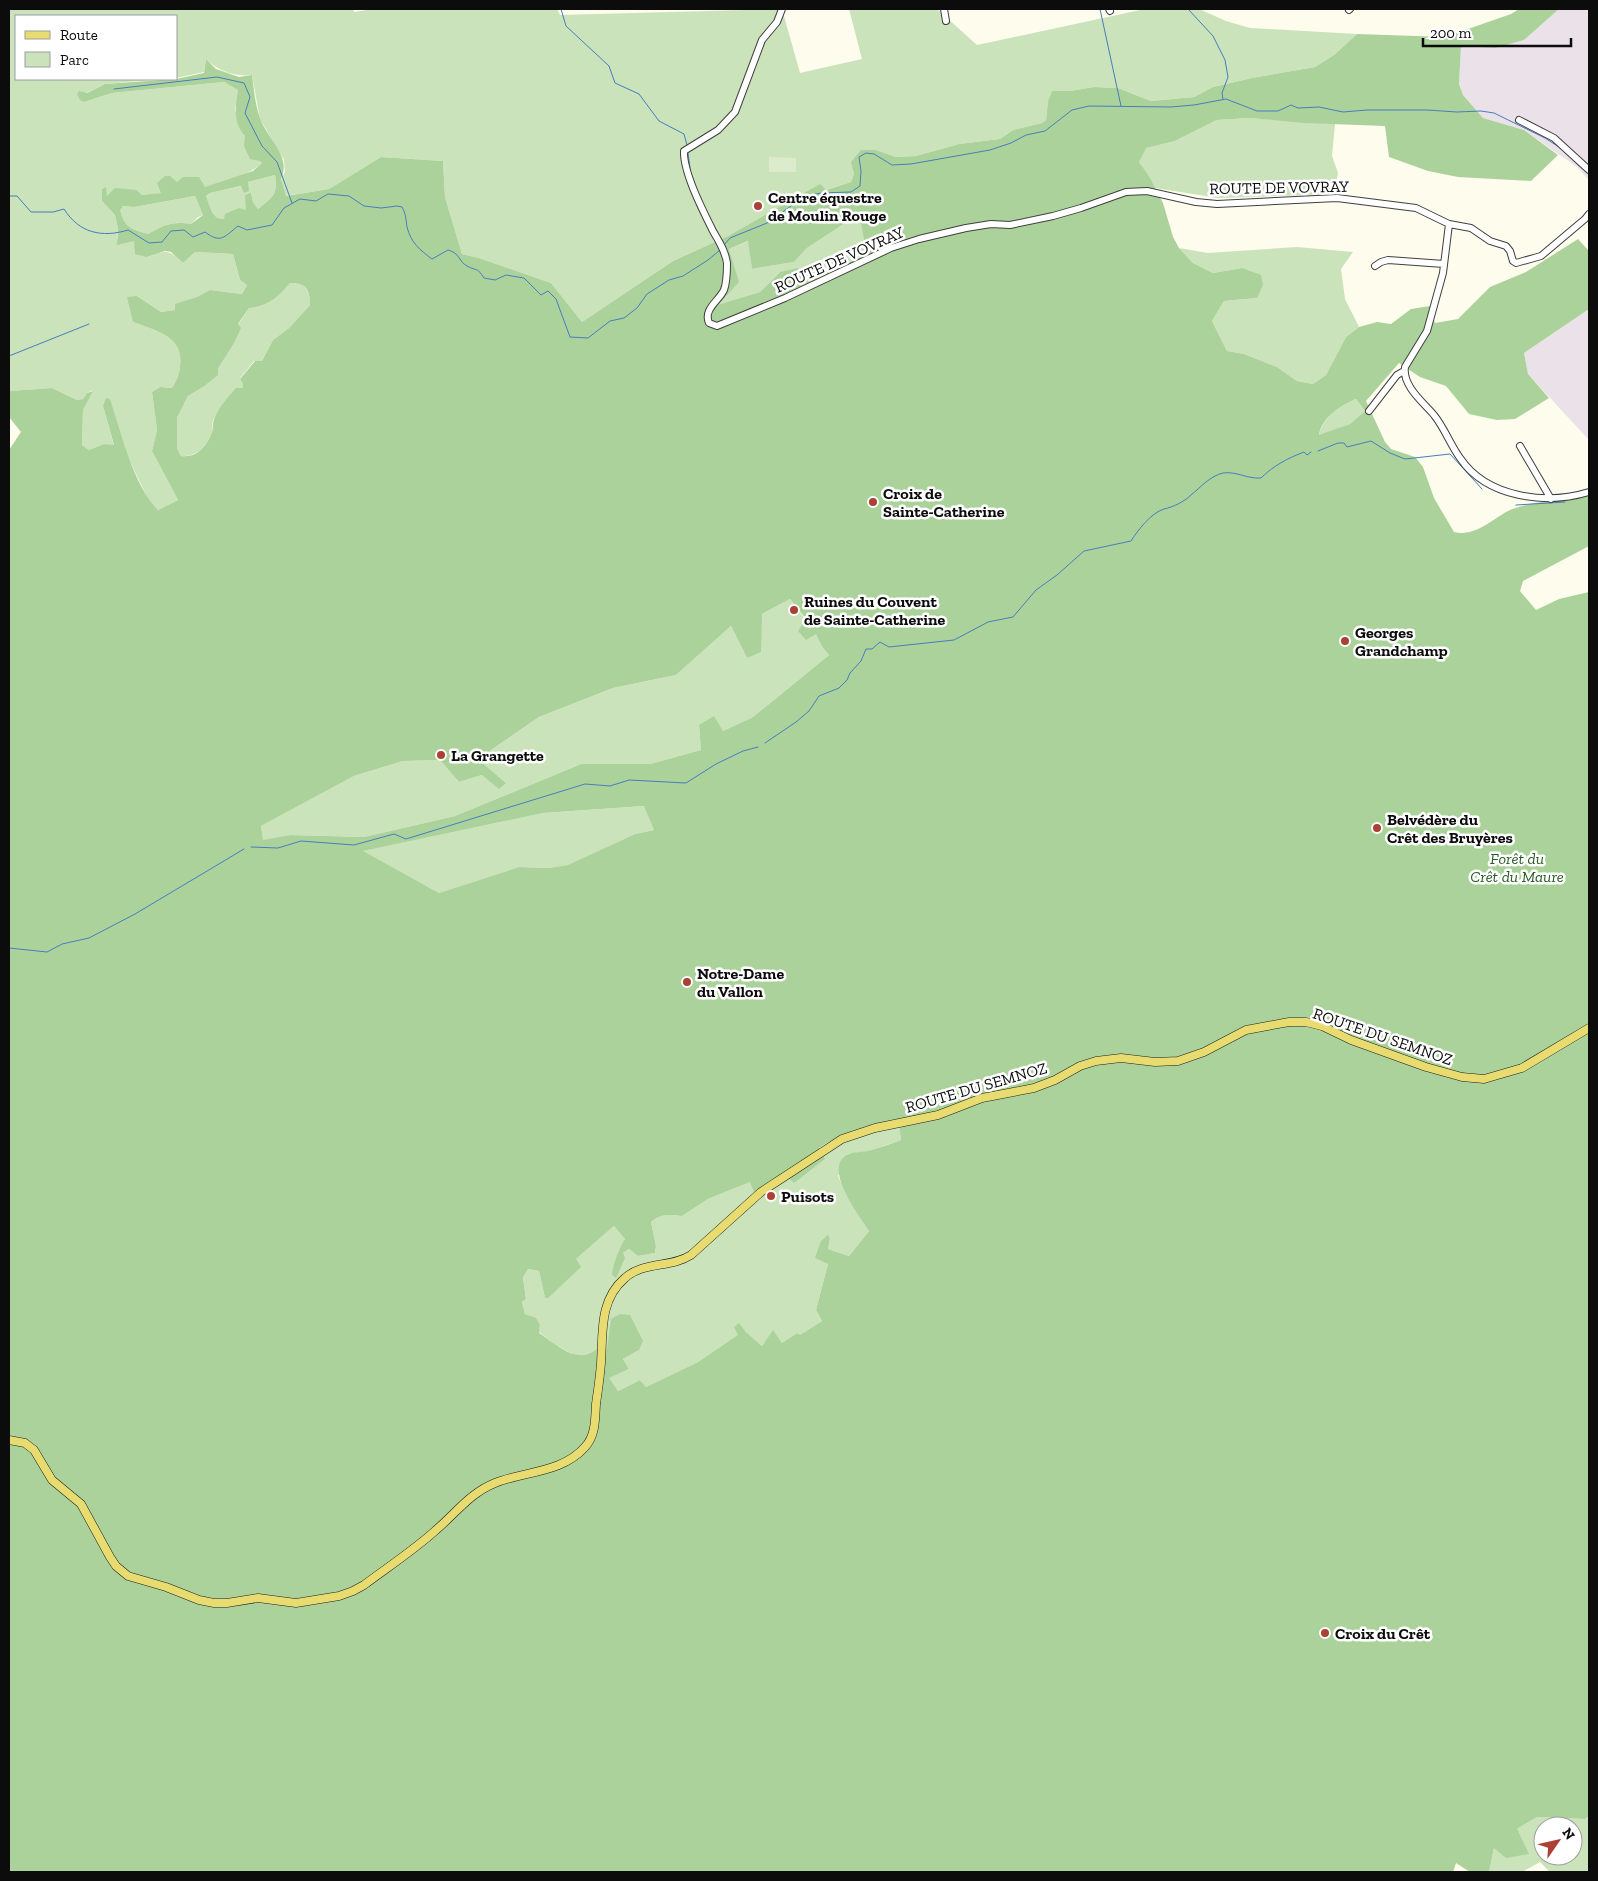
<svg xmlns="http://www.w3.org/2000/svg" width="1598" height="1881" font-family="'Zilla Slab',serif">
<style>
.industrial{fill:#eae1e9}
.green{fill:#cae3ba;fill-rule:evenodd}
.forest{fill:#acd29c;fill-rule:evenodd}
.pitch{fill:#dcebcb}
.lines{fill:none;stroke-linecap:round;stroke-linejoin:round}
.stream{stroke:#477dbd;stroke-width:1}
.minor-casing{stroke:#3f3f3f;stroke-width:8}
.major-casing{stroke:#1d1d1d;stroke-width:9}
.minor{stroke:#fff;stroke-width:6}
.major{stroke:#e8dc71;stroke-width:8}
.poi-dot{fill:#ab4035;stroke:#fff;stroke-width:2}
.labels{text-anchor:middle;stroke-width:5;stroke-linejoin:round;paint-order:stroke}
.street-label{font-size:16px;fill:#0c0c0c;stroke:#fff}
.poi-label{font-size:16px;font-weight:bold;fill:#0c0c0c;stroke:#fff;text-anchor:start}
.park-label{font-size:16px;font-style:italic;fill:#285b24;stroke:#fff}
</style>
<rect width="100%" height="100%" fill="#fdfced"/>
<!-- industrial -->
<path class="industrial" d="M 1559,9 L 1589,9 L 1589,180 L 1577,167 L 1524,130 L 1483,118 L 1463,95 L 1459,84 L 1461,46 L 1495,48 L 1524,40 Z
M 1589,309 L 1589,440 L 1528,374 L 1524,353 Z"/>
<!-- green -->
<path class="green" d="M 9,9 L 353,9 L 354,12 L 374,9 L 557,9 L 560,15 L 782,9 L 800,73 L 862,59 L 849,9 L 937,9 L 977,45 L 1145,9 L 1199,9 L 1226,21 L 1250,28 L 1357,34 L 1334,55 L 1315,67 L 1252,78 L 1213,87 L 1194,97 L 1151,101 L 1118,88 L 1094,87 L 1070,91 L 1052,91 L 1048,101 L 1046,120 L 1042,123 L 1013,130 L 1000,139 L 959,144 L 916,156 L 896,157 L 876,150 L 852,162 L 854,174 L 851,182 L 825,190 L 820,185 L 728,236 L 673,261 L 582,322 L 551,283 L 479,258 L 462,254 L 445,197 L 443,161 L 381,157 L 329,189 L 285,196 L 281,179 L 285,172 L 284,160 L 260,119 L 252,75 C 235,77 218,71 206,59 L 204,72 L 176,78 L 176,16 L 16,16 L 16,79 L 160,79 L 105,84 L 86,93 L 84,102 L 112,93 L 224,82 L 238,90 L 235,110 L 245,136 L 262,163 C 232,189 179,191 142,195 L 137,190 L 131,190 L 106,196 L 106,188 L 102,189 L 102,201 L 115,215 L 118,229 L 117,239 L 135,241 L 147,257 C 167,251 167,248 183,263 L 195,252 L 233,254 L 240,280 L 247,285 L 242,294 L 210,290 L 175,310 L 161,312 L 137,296 L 133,322 C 156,331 184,336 180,366 C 179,375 177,380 172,388 L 160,387 L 152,392 L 157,430 L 152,451 L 178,500 L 158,510 L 149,501 L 103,406 L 114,446 L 104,444 L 89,450 L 82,445 L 83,410 L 93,390 L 87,393 L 83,399 L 77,400 L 52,388 L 9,391 Z
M 1250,118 L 1335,124 L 1332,156 L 1338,173 L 1334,194 L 1218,198 L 1155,188 L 1139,162 L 1145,148 L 1175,141 L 1217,120 Z
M 275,175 C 278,195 273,197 258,209 L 253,202 L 251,193 L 247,210 L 224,219 L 217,218 L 212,212 L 206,196 L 210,193 L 242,186 L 245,193 L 248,182 Z
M 195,196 L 203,215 L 198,217 L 191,224 C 172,221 164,225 148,234 C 132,229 124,228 119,210 L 123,206 L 134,207 Z
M 859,214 L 868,253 L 808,282 L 780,272 L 760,292 L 717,306 L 738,282 L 729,249 L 749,241 L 752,269 L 794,262 L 807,248 Z
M 1297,247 L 1353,252 L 1341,269 L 1345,299 L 1359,327 L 1346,337 L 1326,375 L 1313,384 L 1297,381 L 1277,367 L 1244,354 L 1227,351 L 1212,321 L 1224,301 L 1257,298 L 1242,268 L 1213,273 L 1193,263 L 1179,248 L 1208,253 Z
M 299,282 C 308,288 310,295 310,305 L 289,328 L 273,340 L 262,361 L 254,361 L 240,378 L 243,384 L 243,388 C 237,394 216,414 213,420 C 212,424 213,428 212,432 C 207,447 196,457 181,456 L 177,448 L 177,418 L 188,396 L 203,387 L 233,345 L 238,325 L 249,308 C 267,308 279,295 290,283 Z
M 1356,399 L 1365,411 L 1350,424 L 1319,436 C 1322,417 1340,406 1356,399 Z
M 790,599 L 819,638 L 823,648 L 829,655 L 753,717 L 723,731 L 699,725 L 701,750 L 650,764 L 581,764 L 455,816 L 364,837 L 290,835 L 263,841 L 261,826 L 354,776 L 403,761 L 440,760 L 459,782 L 482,775 L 506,783 L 478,759 L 539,717 L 613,688 L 676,675 L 731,626 L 747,658 L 762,614 Z
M 645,806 L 654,830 L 635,834 L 569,865 L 548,868 L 519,867 L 439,893 L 362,851 L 543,813 Z
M 898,1119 L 901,1140 L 869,1151 L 848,1154 L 838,1176 L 846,1194 L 869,1231 L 849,1256 L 828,1249 L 830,1239 L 828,1234 L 821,1241 L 828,1264 L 816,1310 L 822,1321 L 799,1336 L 797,1333 L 782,1343 L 773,1331 L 762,1346 L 745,1331 L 698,1362 L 646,1387 L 640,1380 L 618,1391 L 608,1378 L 629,1369 L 623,1359 L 639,1350 L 607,1349 L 590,1355 L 579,1357 L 557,1346 L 539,1332 L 540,1325 L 536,1319 L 525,1314 L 522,1302 L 526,1299 L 523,1276 L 528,1269 L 539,1271 L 545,1298 L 576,1259 L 614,1226 L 625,1239 C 618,1249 617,1260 612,1271 L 623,1253 L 629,1249 L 638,1256 L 655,1253 L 656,1246 L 651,1222 C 660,1214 669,1214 682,1216 L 708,1199 L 750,1182 L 819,1149 L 832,1140 L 862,1127 Z
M 1589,1816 L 1589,1872 L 1550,1872 L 1540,1862 L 1522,1872 L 1489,1872 L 1494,1848 L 1517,1829 L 1537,1817 L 1585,1819 ZM 1543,1826 L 1573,1826 L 1573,1856 L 1543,1856 Z"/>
<!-- forest -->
<path class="forest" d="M 1519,9 L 1559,9 L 1524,40 L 1495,48 L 1461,46 L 1459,84 L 1463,95 L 1483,118 L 1524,130 L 1558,155 L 1531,181 L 1458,177 L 1428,171 L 1389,157 L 1385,126 L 1304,123 L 1250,118 L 1217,120 L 1175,141 L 1146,148 L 1139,162 L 1150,178 L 1163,203 L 1173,237 L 1179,248 L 1193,263 L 1213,273 L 1242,268 L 1261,275 L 1263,285 L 1257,298 L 1224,301 L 1212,321 L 1227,351 L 1244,354 L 1277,367 L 1297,381 L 1313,384 L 1326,375 L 1346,337 L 1359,327 L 1377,322 L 1391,324 L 1411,309 L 1430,306 L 1435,323 L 1458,319 L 1490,287 L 1526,272 L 1578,239 L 1589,251 L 1589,309 L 1524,353 L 1528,374 L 1549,398 L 1515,419 L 1497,420 L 1469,414 L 1446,386 L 1420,377 L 1399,363 L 1366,401 L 1385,442 L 1391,449 L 1415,457 L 1423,467 L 1434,498 L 1454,532 C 1473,537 1491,521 1506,512 C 1532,499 1562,502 1589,495 L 1589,546 L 1523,581 L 1520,591 L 1536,610 L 1559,599 L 1589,592 L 1589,1816 L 1585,1819 L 1537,1817 L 1517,1829 L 1529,1854 L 1506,1858 L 1494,1848 L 1489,1872 L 1470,1872 L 1456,1863 L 1453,1872 L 9,1872 L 9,450 L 21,432 L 9,417 L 9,391 L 52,388 L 77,400 L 83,399 L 87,393 L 93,391 L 83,410 L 82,445 L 89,450 L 104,444 L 114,445 L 103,406 L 106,398 L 110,399 C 121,432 133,485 158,510 L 178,500 L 152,451 L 157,430 L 152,392 L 160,387 L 172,388 C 177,380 179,375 180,366 C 184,336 156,331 133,322 L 127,297 L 137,296 L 161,312 L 175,310 L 175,304 L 197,297 L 210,290 L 242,294 L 247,285 L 240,280 L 233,254 L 195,252 L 183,263 L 171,252 L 165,251 L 147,257 L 135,254 L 134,241 L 117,245 L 118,229 L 115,215 L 102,201 L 102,189 L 106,187 L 107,196 L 115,188 L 137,190 L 142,195 L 161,193 L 157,183 L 165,176 L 170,176 L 177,182 L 183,177 L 199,177 L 205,187 L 253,171 L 262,163 L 260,161 L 250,159 L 244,146 L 245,136 C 233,123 235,107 238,90 L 224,82 L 112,93 L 84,102 L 80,100 L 77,94 L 79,91 L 87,93 L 105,84 L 176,79 L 204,73 L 206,59 L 216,69 L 239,77 L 252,75 C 254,89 255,104 260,118 C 267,139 292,156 281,179 L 286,196 L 329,189 L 381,157 L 443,161 L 445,197 L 462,254 L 479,258 L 551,283 L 582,322 L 673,261 L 728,236 L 820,184 L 826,190 L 851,182 L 854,174 L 851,162 L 861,150 L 876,150 L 896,157 L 916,156 L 959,144 L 1000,139 L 1013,130 L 1042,123 L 1046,120 L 1048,101 L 1052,91 L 1070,91 L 1094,87 L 1118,88 L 1151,101 L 1194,97 L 1213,87 L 1252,78 L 1315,67 L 1334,55 L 1357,34 L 1445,37 L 1511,14 ZM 275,175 C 278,195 273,197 258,209 L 253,202 L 251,193 L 245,195 L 246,210 L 239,208 L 225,214 L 224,219 L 217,218 L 212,212 L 206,196 L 210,193 L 241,186 L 244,193 L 249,191 L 248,182 ZM 195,196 L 203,215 L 191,224 C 172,221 164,225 148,234 C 132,229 124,228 120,210 L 123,206 L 134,207 ZM 859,214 L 867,254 L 808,282 L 798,268 L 780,272 L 760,292 L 718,305 L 739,282 L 729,249 L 748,241 L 752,269 L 794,262 L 807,248 ZM 290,283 C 306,282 310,290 310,305 L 289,328 L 273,340 L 262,361 L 255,361 L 240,379 L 243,384 L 243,388 L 236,388 C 228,397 220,406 215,417 C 212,422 214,427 212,432 C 207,447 196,458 181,456 L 177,448 L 177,418 L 188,396 L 203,387 L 218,375 L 218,368 L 233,345 L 241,328 L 238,324 L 249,308 C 268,307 279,296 290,283 ZM 1356,399 L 1365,411 L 1350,424 L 1319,435 C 1322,417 1340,406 1356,399 ZM 790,599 L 806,619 L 798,631 L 806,640 L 816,634 L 823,648 L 829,655 L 753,717 L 723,731 L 714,716 L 699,725 L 701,750 L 650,764 L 581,764 L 455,816 L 364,837 L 290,835 L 263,840 L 261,826 L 354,776 L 403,761 L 440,760 L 459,782 L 482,775 L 499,789 L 506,783 L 478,759 L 539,717 L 613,688 L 676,675 L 731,626 L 747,658 L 761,652 L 762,614 ZM 644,806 L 654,830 L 635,834 L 568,865 L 548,868 L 519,867 L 439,893 L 363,851 L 543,813 ZM 898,1119 L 901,1140 C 890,1144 879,1148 868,1151 C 862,1152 854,1152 849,1154 C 820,1166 860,1216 869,1231 L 849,1256 L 828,1249 L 830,1239 L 828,1234 L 821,1241 L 815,1258 L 828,1264 L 816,1310 L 822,1321 L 800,1335 L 797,1333 L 782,1343 L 773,1330 L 762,1346 L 745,1331 L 739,1323 L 734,1327 L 738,1335 L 698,1362 L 646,1387 L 640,1380 L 618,1391 L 609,1378 L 629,1369 L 623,1359 L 639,1350 L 643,1341 L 630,1315 L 620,1314 L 611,1319 L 607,1349 L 597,1349 C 578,1366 556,1344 539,1333 L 540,1325 L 536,1318 L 525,1314 L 522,1302 L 526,1299 L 523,1277 L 528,1269 L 539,1271 L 545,1298 L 548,1298 L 581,1267 L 576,1259 L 614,1226 L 625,1239 C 620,1245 612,1268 612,1275 L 616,1278 L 625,1258 L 623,1253 L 629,1249 L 638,1256 L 655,1253 L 656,1246 L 651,1222 C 660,1214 669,1214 682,1216 L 708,1199 L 750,1182 L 754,1192 L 779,1176 L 785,1174 L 794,1183 L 825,1159 L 819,1148 C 845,1131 868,1125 898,1119 Z"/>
<!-- pitch -->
<path class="pitch" d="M 769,157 L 796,158 L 796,172 L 769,172 Z"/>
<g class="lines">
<!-- stream -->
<path class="stream" d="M 561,9 L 566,26 L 609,66 L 615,83 L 639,94 L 659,121 L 684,134 L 687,145
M 1100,9 L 1121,106
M 1188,9 L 1213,36 L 1225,60 L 1228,77 L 1222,93 L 1223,99
M 114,89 L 217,77 L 244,83 L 250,97 L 245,113 L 262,146 L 277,162 L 292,203
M 1565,152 L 1579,166
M 688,153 L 690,168
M 9,196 L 17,196 L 31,212 L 53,212 L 64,209 C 79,233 102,238 128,230 L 149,243 L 162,242 L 171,231 L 184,230 L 193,237 L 205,232 C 221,244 224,237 238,226 L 247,230 L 272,225 L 284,208 L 300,199 L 316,201 L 328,194 L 349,196 L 364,206 L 381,208 L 397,206 L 402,207 C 406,214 406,220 407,227 C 411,243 420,250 432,259 L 448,250 C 460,253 459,262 467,266 C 478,272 476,266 484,278 L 495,280 L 506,275 L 524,278 L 541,295 L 548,291 L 556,299 L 570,337 L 588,338 L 610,321 L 624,318 L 637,308 L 647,294 L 669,280 L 683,276 L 708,260 L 720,250
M 724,245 L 730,238 L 767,223 L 791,206 L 801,197 L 821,193 L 851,192 L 860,186 L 861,171 L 859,157 L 866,153 L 874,154 L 892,165 L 911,164 L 990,150 L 1011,143 L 1026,135 L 1045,131 L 1072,110 L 1089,106 L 1171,107 L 1194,105 L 1226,99 L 1257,111 L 1278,111 L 1291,105 L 1298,108 L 1319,107 L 1343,112 L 1367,110 L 1427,110 L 1457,112 L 1481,111 L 1494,113 L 1545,138 L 1562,149
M 9,356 L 89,324
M 1318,451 L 1338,443 L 1344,443 L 1347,447 L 1371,441 L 1390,453 L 1405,459 L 1450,454 L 1482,489
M 1516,505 L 1565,502
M 765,743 L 796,722 L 809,711 L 819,696 L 839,688 L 847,680 L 850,673 L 861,661 L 866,649 L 872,649 L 880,642 L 889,647 L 954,640 L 988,622 L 1013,617 L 1036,590 L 1057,575 L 1084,551 L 1131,541 C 1138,530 1151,513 1164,509 C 1173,507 1184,502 1191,495 C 1201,487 1210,476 1223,473 C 1236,471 1247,479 1261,478 C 1273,466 1288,458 1304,452 L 1307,455 L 1311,452
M 251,847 L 278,848 L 301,841 L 354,845 L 394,834 L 406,839 L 585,784 L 610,786 L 629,780 L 686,783 L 716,764 L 743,751 L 758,747
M 9,948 L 47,952 L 62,944 L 89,938 L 135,914 L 244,849"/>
<defs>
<path id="minor" d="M 782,9 L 777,22 L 762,40 L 735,112 L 718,130 L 684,151 C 683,172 703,211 713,231 C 719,242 725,250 727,263 C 727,271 727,282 724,290 C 719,301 703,309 709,323 L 717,326 L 785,298 L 891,248 L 919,239 L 966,228 L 991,224 L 1010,225 L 1053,216 L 1081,208 L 1126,192 L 1147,191 L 1196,202 L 1217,204 L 1337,198 L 1416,208 L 1449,224 L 1443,273 L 1427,331 L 1405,367 C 1402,386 1424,403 1434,415 C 1445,429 1450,444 1460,458 C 1487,498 1546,505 1589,492
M 944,9 L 946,21
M 1109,9 L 1110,11
M 1349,10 L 1350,9
M 1519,120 L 1554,138 L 1589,170
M 1449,224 L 1471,228 L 1490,241 L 1506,246 L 1510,251 L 1513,261 L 1516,263 L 1541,256 L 1585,219 L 1589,214
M 1375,266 L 1381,262 L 1388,260 L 1444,264
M 1369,411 L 1397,375 L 1404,371
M 1520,446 L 1551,499"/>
<path id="major" d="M 9,1440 L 25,1443 L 34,1450 L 52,1480 L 81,1504 L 110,1557 L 116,1566 L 128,1576 L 166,1587 L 199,1600 L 214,1603 L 227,1603 L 258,1598 L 296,1603 L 339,1596 L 353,1591 L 364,1585 C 388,1567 414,1550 436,1530 C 456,1513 470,1493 495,1483 C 525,1471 562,1473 585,1447 C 596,1435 595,1419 596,1404 C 598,1390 600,1377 601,1363 C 603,1333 599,1300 625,1278 C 644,1261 671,1268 691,1255 L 761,1192 L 842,1139 L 875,1128 L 938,1115 L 982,1098 L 1034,1088 L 1055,1080 L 1080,1066 L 1096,1061 L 1121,1058 L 1155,1062 L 1178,1061 L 1204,1052 L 1246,1030 L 1289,1022 L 1306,1022 L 1322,1026 L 1351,1040 L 1426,1067 L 1462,1077 L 1484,1079 L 1522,1068 L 1589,1028"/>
</defs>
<!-- minor casing -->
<use href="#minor" class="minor-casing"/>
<!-- major casing -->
<use href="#major" class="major-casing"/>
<!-- minor -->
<use href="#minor" class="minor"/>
<!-- major -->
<use href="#major" class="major"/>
</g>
<!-- markers -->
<g class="poi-dot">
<circle cx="758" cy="206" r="5"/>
<circle cx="873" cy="502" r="5"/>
<circle cx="794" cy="610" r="5"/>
<circle cx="1345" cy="641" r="5"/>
<circle cx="441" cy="755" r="5"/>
<circle cx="1377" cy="828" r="5"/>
<circle cx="687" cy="982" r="5"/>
<circle cx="771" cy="1196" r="5"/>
<circle cx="1325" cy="1633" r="5"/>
</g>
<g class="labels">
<!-- street labels -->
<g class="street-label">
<text transform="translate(1279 187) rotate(-1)" y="6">ROUTE DE VOVRAY</text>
<text transform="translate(839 259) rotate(-24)" y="6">ROUTE DE VOVRAY</text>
<text transform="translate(1383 1036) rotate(19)" y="6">ROUTE DU SEMNOZ</text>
<text transform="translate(976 1087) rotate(-16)" y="6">ROUTE DU SEMNOZ</text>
</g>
<!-- poi labels -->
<g class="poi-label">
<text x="768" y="203">Centre équestre<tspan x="768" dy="18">de Moulin Rouge</tspan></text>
<text x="883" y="499">Croix de<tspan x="883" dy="18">Sainte-Catherine</tspan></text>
<text x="804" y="607">Ruines du Couvent<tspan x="804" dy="18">de Sainte-Catherine</tspan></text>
<text x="1355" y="638">Georges<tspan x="1355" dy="18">Grandchamp</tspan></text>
<text x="451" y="761">La Grangette</text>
<text x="1387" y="825">Belvédère du<tspan x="1387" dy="18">Crêt des Bruyères</tspan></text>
<text x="697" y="979">Notre-Dame<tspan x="697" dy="18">du Vallon</tspan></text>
<text x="781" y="1202">Puisots</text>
<text x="1335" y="1639">Croix du Crêt</text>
</g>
<!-- park labels -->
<g class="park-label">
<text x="1517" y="864">Forêt du<tspan x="1517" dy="18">Crêt du Maure</tspan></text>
</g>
</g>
<!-- border -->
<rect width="1598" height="1881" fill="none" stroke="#0c0c0c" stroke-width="20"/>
<!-- legend -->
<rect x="15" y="15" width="162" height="65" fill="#ffffff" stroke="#9e9e9e"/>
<rect x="25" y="31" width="25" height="8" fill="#e8dc71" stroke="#9e9e9e"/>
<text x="60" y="40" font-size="15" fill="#0c0c0c">Route</text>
<rect x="25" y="52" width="25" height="15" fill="#cae3ba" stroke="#9e9e9e"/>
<text x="60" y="65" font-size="15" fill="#0c0c0c">Parc</text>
<!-- north arrow -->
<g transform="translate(1558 1841) rotate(56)"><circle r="24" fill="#ffffff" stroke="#9e9e9e"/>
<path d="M0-4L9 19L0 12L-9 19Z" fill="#ab4035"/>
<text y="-8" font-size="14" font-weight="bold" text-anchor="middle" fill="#0c0c0c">N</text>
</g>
<!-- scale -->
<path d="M1423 38v8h148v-8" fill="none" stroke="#0c0c0c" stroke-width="2.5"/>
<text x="1430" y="38" font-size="15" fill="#0c0c0c" stroke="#ffffff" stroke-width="4" paint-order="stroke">200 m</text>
</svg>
